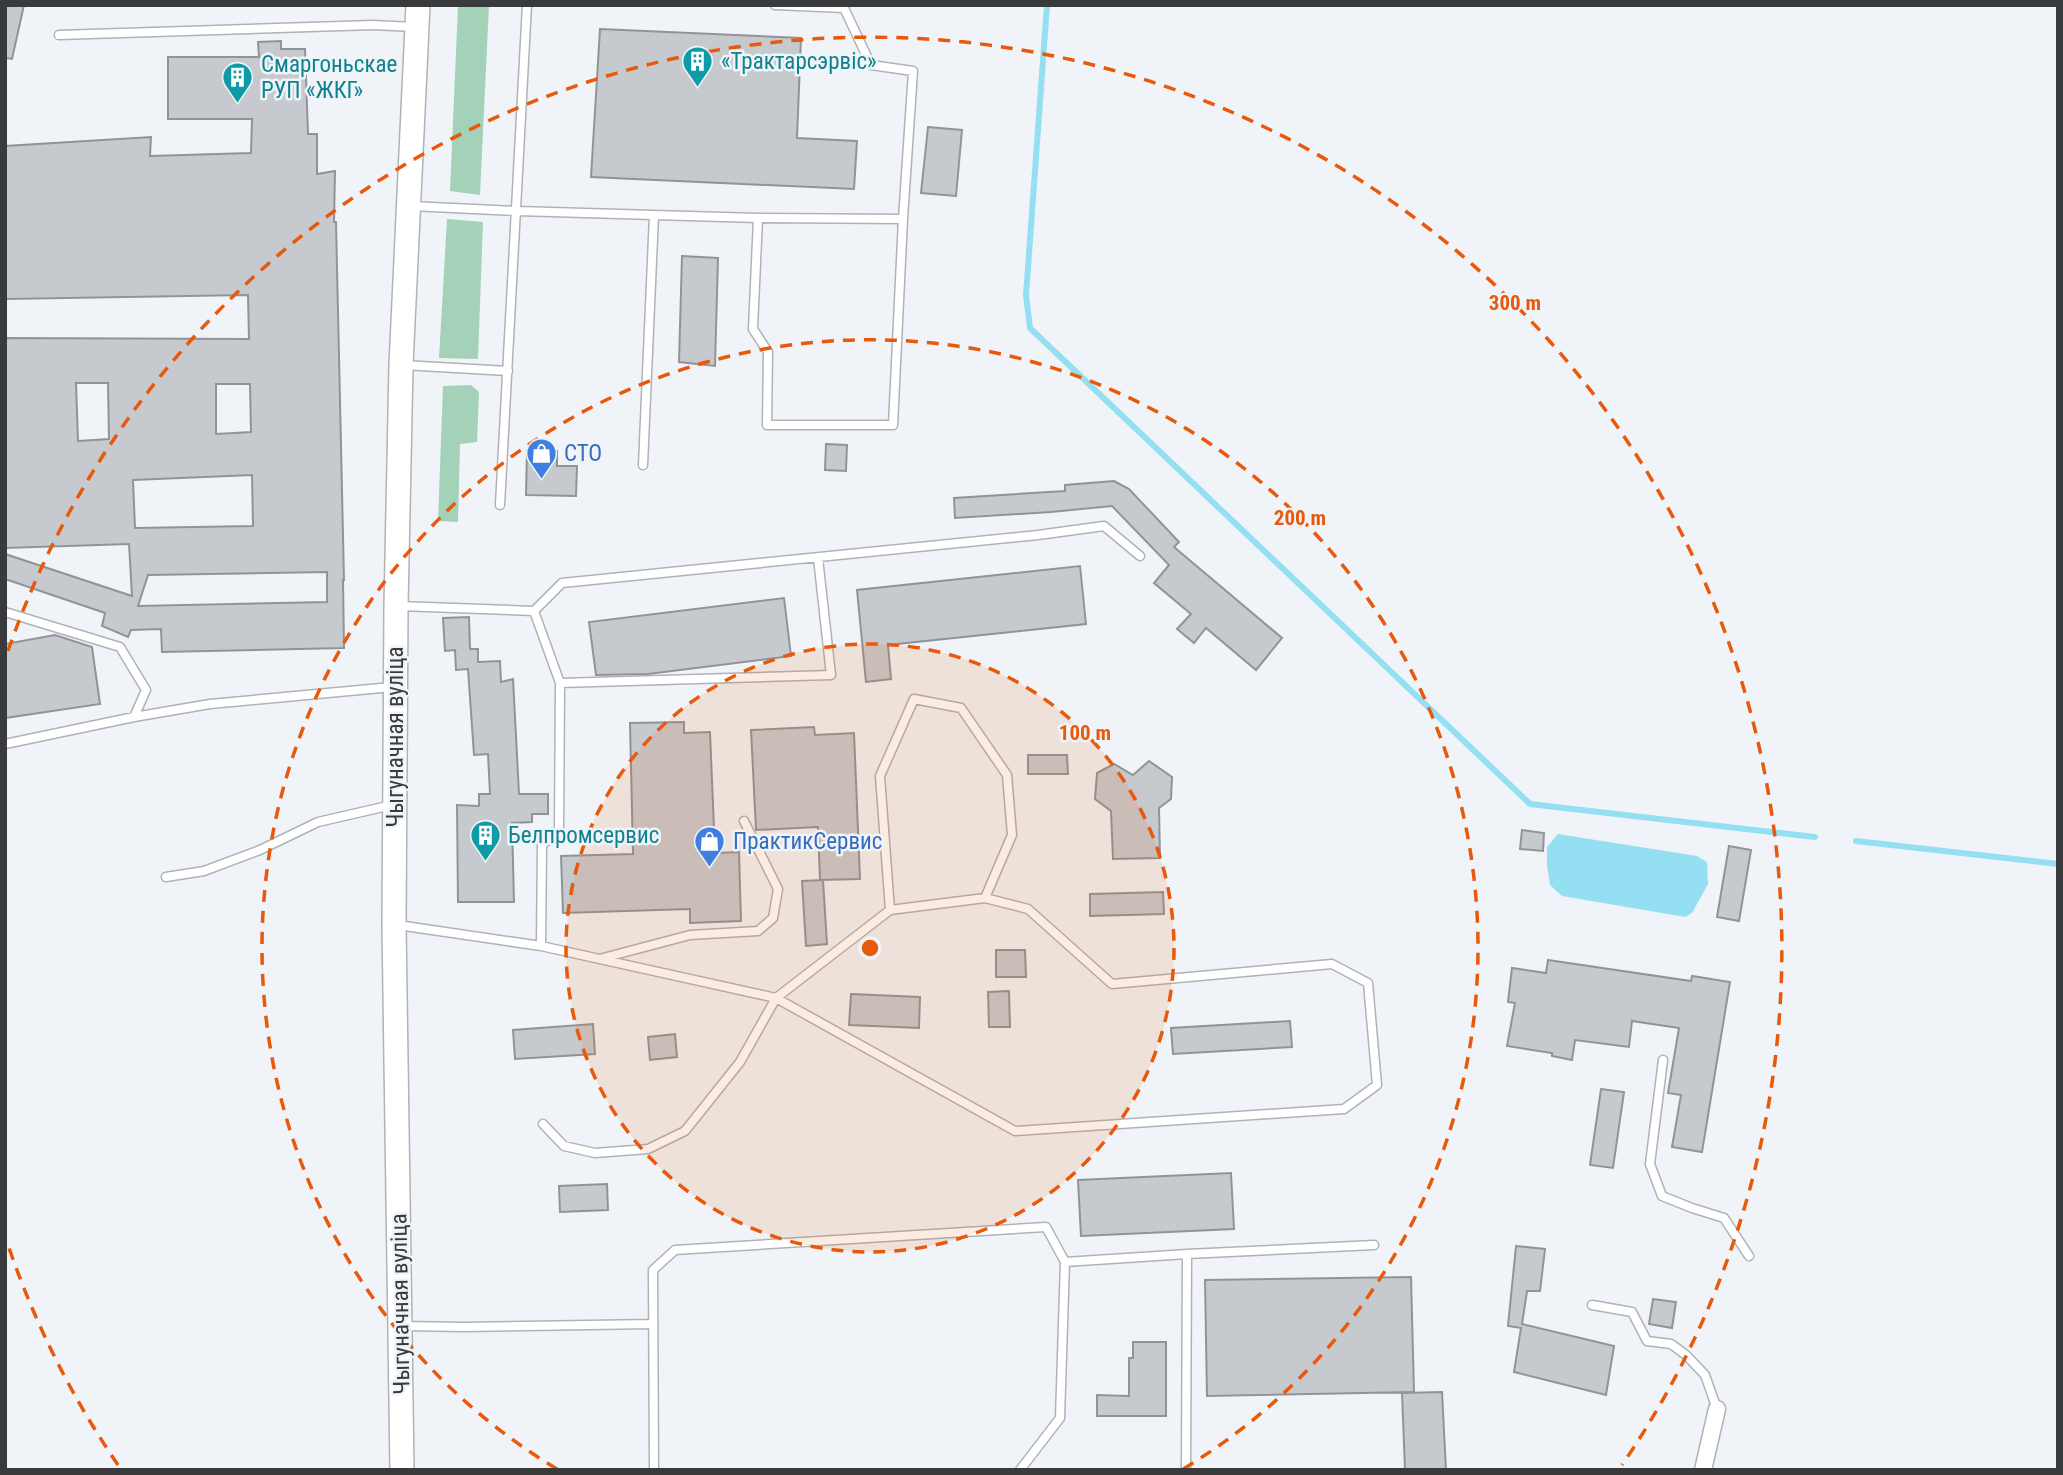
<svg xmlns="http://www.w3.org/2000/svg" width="2063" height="1475" font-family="'Roboto Condensed',sans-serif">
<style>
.green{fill:#a3d2b8}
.water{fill:#95dff2}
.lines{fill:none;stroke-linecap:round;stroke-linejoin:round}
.stream{stroke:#95dff2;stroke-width:6}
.building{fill:#c6cace;stroke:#909498;stroke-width:2;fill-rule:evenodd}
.lane-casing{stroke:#afb3b6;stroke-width:11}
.street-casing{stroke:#afb3b6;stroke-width:19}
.secondary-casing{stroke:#afb3b6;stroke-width:26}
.lane{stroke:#fff;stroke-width:8}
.street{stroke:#fff;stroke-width:16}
.secondary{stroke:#fff;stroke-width:23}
.ring{fill:none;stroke:#e8590c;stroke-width:3.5;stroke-dasharray:12 9}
.labels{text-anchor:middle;stroke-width:5;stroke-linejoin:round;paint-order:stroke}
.culture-label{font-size:23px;fill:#0d838f;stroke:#f0f4f8;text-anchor:start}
.shop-label{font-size:23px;fill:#366cbe;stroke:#f0f4f8;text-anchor:start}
.street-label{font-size:23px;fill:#393a3c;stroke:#f0f4f8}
.centre{fill:#e8590c;stroke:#f0f4f8;stroke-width:3.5}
.ring-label{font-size:21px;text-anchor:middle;font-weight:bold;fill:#e8590c;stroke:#f0f4f8;stroke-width:5;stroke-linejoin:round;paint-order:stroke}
</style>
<rect width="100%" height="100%" fill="#f0f4f8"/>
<!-- green -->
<path class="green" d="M 458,5 L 489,5 L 480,195 L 450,191 Z
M 447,219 L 483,222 L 478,359 L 439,358 Z
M 471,385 L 479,392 L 477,442 L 460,444 L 458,522 L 438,521 L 443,386 Z"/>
<!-- water -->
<path class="water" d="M 1558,834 L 1697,856 L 1707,862 L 1708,884 L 1692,913 L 1685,917 L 1562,896 L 1550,885 L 1547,865 L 1547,847 Z"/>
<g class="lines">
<!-- stream -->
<path class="stream" d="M 1047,5 L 1026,295 L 1030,328 L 1530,804 L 1815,837
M 1856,841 L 2058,864"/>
</g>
<!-- building -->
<path class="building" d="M 5,5 L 24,5 L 12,59 L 5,58 Z
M 600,29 L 801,38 L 797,138 L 857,141 L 854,189 L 591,177 Z
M 281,41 L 281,49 L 305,49 L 308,134 L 317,134 L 317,174 L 335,171 L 334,222 L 336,222 L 344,580 L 343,580 L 344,648 L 162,652 L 161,629 L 131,630 L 128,637 L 102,626 L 105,613 L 5,579 L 5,554 L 132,596 L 129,544 L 5,548 L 5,338 L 249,339 L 248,295 L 5,299 L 5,146 L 151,137 L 150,156 L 251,153 L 252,119 L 168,119 L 168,57 L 259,57 L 258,42 ZM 76,383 L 108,383 L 109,439 L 78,441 ZM 216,384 L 250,384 L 251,432 L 216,434 ZM 252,475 L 253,526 L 135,528 L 133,480 ZM 327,572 L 327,602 L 138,606 L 148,575 Z
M 928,127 L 962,130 L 956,196 L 921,193 Z
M 682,256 L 718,258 L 715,366 L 679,362 Z
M 826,444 L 847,445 L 846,471 L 825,470 Z
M 527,450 L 557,451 L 557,466 L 577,466 L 576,496 L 526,495 Z
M 1114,481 L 1129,489 L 1179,542 L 1174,547 L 1282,638 L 1256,670 L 1206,628 L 1194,643 L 1177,629 L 1191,614 L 1154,583 L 1169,565 L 1112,506 L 1051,512 L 955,518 L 954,498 L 1065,491 L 1065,485 Z
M 1080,566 L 1086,624 L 888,645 L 891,679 L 866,682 L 857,590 Z
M 784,598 L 791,656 L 648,674 L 596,675 L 589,622 Z
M 469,617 L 470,649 L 478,649 L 478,662 L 500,661 L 501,682 L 513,679 L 519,794 L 548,794 L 548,814 L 532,814 L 532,822 L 512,823 L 514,902 L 458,902 L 457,805 L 479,806 L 479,794 L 490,794 L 488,754 L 474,755 L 468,669 L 456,670 L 455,650 L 445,651 L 443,618 Z
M 55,635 L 92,647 L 100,704 L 5,718 L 5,644 Z
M 684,722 L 684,733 L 710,732 L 715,853 L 739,852 L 741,921 L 690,923 L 690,909 L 563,913 L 561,856 L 633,854 L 630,723 Z
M 814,727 L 815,735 L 854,733 L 860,879 L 820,880 L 818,827 L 756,830 L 751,730 Z
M 1028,755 L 1067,755 L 1068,774 L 1028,774 Z
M 1149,761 L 1172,777 L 1171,799 L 1159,808 L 1160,858 L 1113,859 L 1111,811 L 1095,799 L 1097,773 L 1114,764 L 1133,775 Z
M 1522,830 L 1544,833 L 1543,851 L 1520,849 Z
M 1729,846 L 1751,850 L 1739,921 L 1717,917 Z
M 823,880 L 827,944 L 806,946 L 802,881 Z
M 1163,892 L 1164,914 L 1090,916 L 1090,894 Z
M 996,950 L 1025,950 L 1026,977 L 996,977 Z
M 1548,960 L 1691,981 L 1692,976 L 1730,982 L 1702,1152 L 1672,1147 L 1681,1095 L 1668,1093 L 1679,1028 L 1632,1021 L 1629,1047 L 1575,1040 L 1572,1060 L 1552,1056 L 1552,1053 L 1507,1046 L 1515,1003 L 1508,1002 L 1512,968 L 1546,973 Z
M 1009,991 L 1010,1027 L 989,1027 L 988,992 Z
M 851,994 L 920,997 L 919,1028 L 849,1025 Z
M 1290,1021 L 1292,1047 L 1173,1054 L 1171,1028 Z
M 593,1024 L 595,1054 L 515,1059 L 513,1030 Z
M 675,1034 L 677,1057 L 650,1060 L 648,1037 Z
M 1601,1089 L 1624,1092 L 1613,1168 L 1590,1165 Z
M 1231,1173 L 1234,1229 L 1081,1236 L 1078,1180 Z
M 607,1184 L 608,1210 L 560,1212 L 559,1186 Z
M 1516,1246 L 1545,1249 L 1540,1291 L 1527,1291 L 1522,1324 L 1614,1346 L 1606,1395 L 1514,1372 L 1521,1328 L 1508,1326 Z
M 1411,1277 L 1414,1392 L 1207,1396 L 1205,1280 Z
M 1653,1299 L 1676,1302 L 1672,1328 L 1649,1324 Z
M 1133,1342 L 1166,1342 L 1166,1416 L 1097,1416 L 1097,1395 L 1129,1396 L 1129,1358 L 1133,1358 Z
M 1442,1392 L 1446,1470 L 1405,1470 L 1402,1393 Z"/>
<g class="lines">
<defs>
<path id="lane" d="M 775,5 L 844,8 L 871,65 L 913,71 L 903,219
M 59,35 L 373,25 L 414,27
M 411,206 L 517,211 L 654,215 L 643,465
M 654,215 L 758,218 L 903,219 L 893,425 L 767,425 L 768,352 L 753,329 L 758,218
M 403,365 L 508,371
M 500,505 L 527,5
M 399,606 L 534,611 L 562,583 L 1038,535 L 1104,526 L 1140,556
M 534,611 L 560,683 L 831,675 L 818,558
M 5,612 L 120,647 L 146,690 L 134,717
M 5,744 L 134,717 L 210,704 L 392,687
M 166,877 L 204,871 L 260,850 L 318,822 L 392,805
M 398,925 L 541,946 L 542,845 L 559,831 L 560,683
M 541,946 L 776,998 L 1015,1131 L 1344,1109 L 1377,1085 L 1368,983 L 1332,964 L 1112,984 L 1028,909 L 985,898
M 603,958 L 690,935 L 758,931 L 773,918 L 778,889 L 744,821
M 1663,1060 L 1650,1164 L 1662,1196 L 1692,1208 L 1724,1218 L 1749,1256
M 543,1124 L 564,1146 L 595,1153 L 648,1149 L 685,1131 L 740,1062 L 776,998 L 890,910 L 880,776 L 914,699 L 961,708 L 1007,775 L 1012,835 L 985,898 L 890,910
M 1592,1305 L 1632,1312 L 1647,1341 L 1671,1344 L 1686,1355 L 1705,1375 L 1717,1409
M 403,1326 L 464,1327 L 653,1324
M 654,1470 L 653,1270 L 675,1250 L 1046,1227 L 1065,1262
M 1020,1470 L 1060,1418 L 1065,1262 L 1187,1254 L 1374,1245
M 1186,1470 L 1187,1254"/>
<path id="street" d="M 1703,1470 L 1717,1409"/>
<path id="secondary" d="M 402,1470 L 394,924 L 396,606 L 401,365 L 418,5"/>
</defs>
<!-- lane casing -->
<use href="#lane" class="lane-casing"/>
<!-- street casing -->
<use href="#street" class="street-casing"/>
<!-- secondary casing -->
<use href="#secondary" class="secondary-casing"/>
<!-- lane -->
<use href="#lane" class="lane"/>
<!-- street -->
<use href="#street" class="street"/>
<!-- secondary -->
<use href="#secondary" class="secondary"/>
</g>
<!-- distance rings -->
<circle cx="870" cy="948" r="304" fill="#e8590c" fill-opacity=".12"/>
<g class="ring">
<circle cx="870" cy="948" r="304"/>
<path d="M557 1469A608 608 0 1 1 1183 1469"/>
<path d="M118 1465A912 912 0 0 1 8 1245M8 651A912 912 0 1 1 1622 1465"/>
</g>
<!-- icons -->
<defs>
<symbol id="building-pin" viewBox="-11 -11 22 30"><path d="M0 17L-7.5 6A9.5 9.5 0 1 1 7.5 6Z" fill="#0f9aa8" stroke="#f0f4f8"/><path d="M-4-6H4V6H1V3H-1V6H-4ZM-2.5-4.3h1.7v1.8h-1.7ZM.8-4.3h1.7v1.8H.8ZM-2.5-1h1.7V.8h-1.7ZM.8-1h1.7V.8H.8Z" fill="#fff"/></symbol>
<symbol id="shop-pin" viewBox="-11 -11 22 30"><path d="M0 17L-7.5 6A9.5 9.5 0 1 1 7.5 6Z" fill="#3f7fe0" stroke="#f0f4f8"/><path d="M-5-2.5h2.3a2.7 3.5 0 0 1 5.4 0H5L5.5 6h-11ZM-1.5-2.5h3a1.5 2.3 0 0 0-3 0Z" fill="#fff"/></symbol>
</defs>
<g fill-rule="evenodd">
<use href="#building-pin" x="680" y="44" width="35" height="47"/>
<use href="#building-pin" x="220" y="60" width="35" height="47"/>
<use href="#shop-pin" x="524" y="436" width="35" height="47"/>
<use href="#building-pin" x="468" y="818" width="35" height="47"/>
<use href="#shop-pin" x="692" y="824" width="35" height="47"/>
</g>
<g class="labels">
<!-- culture labels -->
<g class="culture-label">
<text x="721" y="69">«Трактарсэрвіс»</text>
<text x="261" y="72">Смаргоньскае<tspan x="261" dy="26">РУП «ЖКГ»</tspan></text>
<text x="508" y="843">Белпромсервис</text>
</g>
<!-- shop labels -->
<g class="shop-label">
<text x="564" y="461">СТО</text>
<text x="733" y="849">ПрактикСервис</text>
</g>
<!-- street labels -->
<g class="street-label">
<text transform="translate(395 737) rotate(-90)" y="8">Чыгуначная вуліца</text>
<text transform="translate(400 1304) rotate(-91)" y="8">Чыгуначная вуліца</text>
</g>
</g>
<circle cx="870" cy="948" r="10" class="centre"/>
<g class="ring-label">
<text x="1515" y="310">300 m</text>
<text x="1300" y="525">200 m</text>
<text x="1085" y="740">100 m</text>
</g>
<!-- border -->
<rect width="2063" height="1475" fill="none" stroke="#393a3c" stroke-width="14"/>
</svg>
